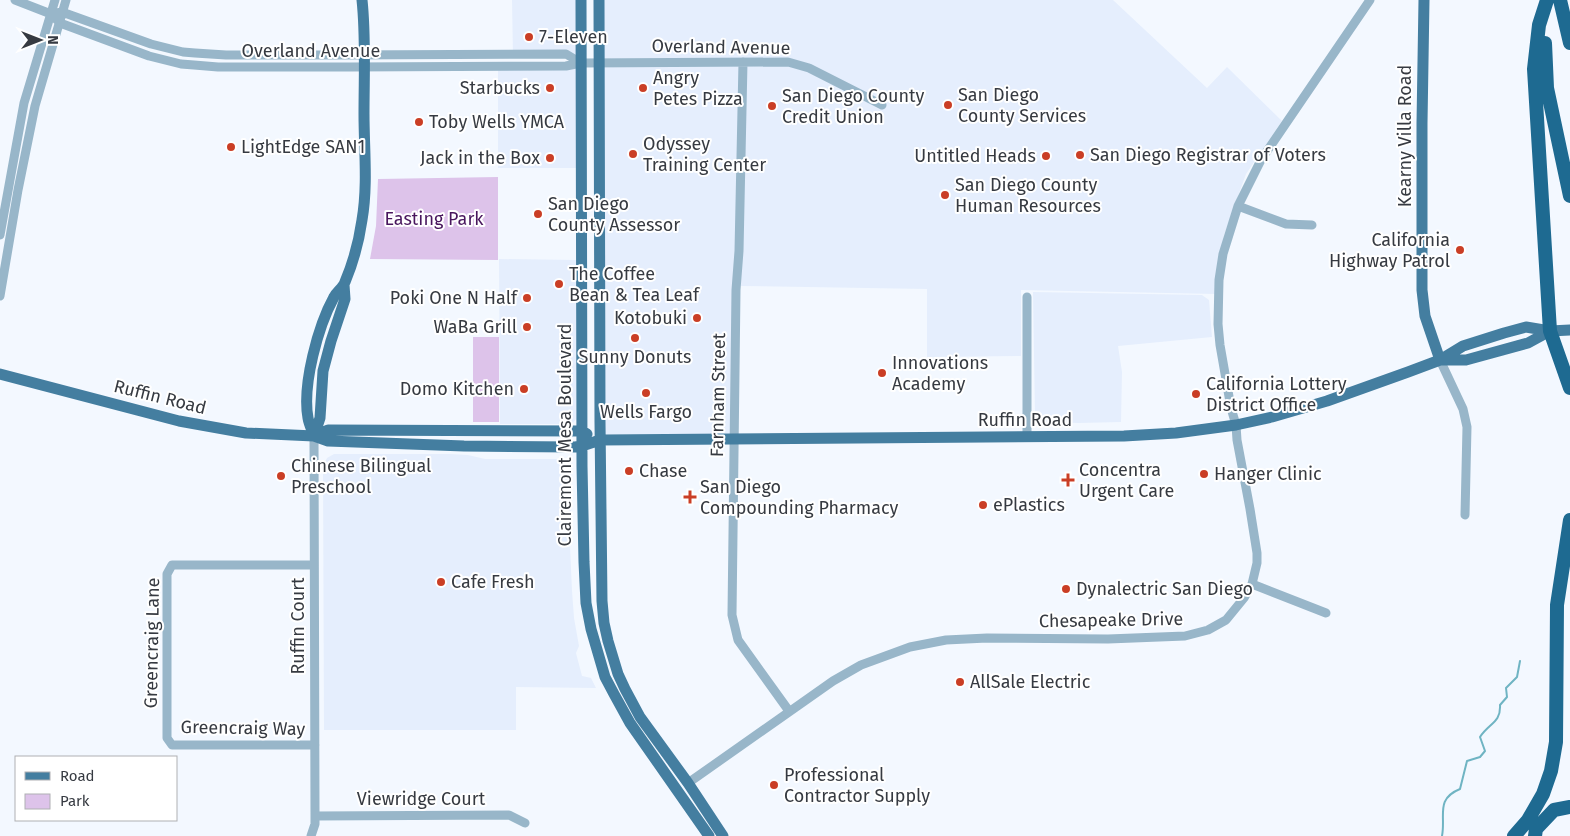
<svg xmlns="http://www.w3.org/2000/svg" width="1570" height="836" font-family="'Fira Sans',sans-serif">
<style>
.built{fill:#e5eefd}
.green{fill:#ddc3ea}
.lines{fill:none;stroke-linecap:round;stroke-linejoin:round}
.stream{stroke:#6fb4c3;stroke-width:2}
.minor{stroke:#98b6c9;stroke-width:9}
.major{stroke:#447ea0;stroke-width:11}
.highway{stroke:#1e6a91;stroke-width:14}
.poi-dot{fill:#ca3e25;stroke:#fff;stroke-width:2}
.labels{text-anchor:middle;stroke-width:4;stroke-linejoin:round;paint-order:stroke}
.poi-label{font-size:18px;fill:#363a41;stroke:#fff;text-anchor:start}
.street-label{font-size:18px;fill:#363a41;stroke:#fff}
.park-label{font-size:18px;fill:#48165d;stroke:#fff}
</style>
<rect width="100%" height="100%" fill="#f3f8ff"/>
<!-- built -->
<path class="built" d="M 512,0 L 579,0 L 579,58 L 513,57 Z
M 600,0 L 1113,0 L 1207,88 L 1227,67 L 1282,121 L 1246,174 L 1224,235 L 1216,294 L 1021,290 L 1021,356 L 927,357 L 927,289 L 741,286 L 742,90 L 733,435 L 602,434 Z
M 579,67 L 580,168 L 498,168 L 498,69 Z
M 499,259 L 576,260 L 576,419 L 572,424 L 500,424 Z
M 1033,292 L 1202,295 L 1209,300 L 1212,337 L 1118,346 L 1122,372 L 1121,422 L 1079,423 L 1040,422 L 1035,416 Z
M 334,454 L 450,454 L 468,455 L 485,459 L 567,459 L 571,460 L 573,465 L 570,482 L 571,521 L 569,524 L 572,591 L 574,618 L 579,646 L 576,653 L 582,676 L 591,678 L 596,688 L 516,687 L 516,730 L 324,730 L 323,466 L 327,458 Z"/>
<!-- green -->
<path class="green" d="M 498,177 L 498,260 L 370,259 L 376,226 L 378,179 Z
M 473,337 L 499,337 L 499,422 L 473,422 Z"/>
<g class="lines">
<!-- stream -->
<path class="stream" d="M 1442,836 C 1446,816 1435,799 1460,789 L 1467,761 L 1480,757 L 1485,751 L 1480,737 C 1489,723 1501,723 1500,705 L 1507,697 L 1506,688 L 1517,677 L 1520,661"/>
<!-- minor -->
<path class="minor" d="M 15,0 L 51,14 L 60,23 L 149,56 L 181,64 L 194,65 L 218,67 L 350,67 L 566,66 L 581,63 L 788,62 L 809,68 L 882,105
M 51,14 L 62,12 L 151,44 L 183,52 L 195,53 L 226,55 L 342,55 L 566,54 L 581,63
M 743,62 L 739,251 L 736,290 L 732,615 L 738,640 L 789,711
M 1238,206 L 1286,224 L 1312,225
M 0,235 L 24,103 L 55,0
M 0,296 L 18,190 L 35,106 L 66,0
M 1027,297 L 1027,437
M 1440,360 L 1463,409 L 1467,427 L 1465,515
M 314,565 L 172,565 L 167,574 L 167,738 L 172,745 L 315,745
M 1252,584 L 1326,613
M 688,783 L 833,681 L 861,665 L 910,647 L 946,640 L 987,638 L 1108,639 L 1185,636 L 1208,630 L 1226,620 L 1244,598 L 1252,584 L 1257,563 L 1257,553 L 1250,509 L 1237,440 L 1236,425 L 1231,408 L 1220,345 L 1218,324 L 1219,280 L 1223,254 L 1238,206 L 1261,160 L 1370,0
M 315,816 L 509,815 L 525,823
M 311,836 L 315,824 L 315,816 L 314,436"/>
<!-- major -->
<path class="major" d="M 581,0 L 582,466 L 584,562 L 586,603 L 591,629 L 605,677 L 614,694 L 630,723 L 709,836
M 599,0 L 600,422 L 602,601 L 604,623 L 608,641 L 618,674 L 625,689 L 640,717 L 688,783 L 723,836
M 1424,0 L 1422,123 L 1422,290 L 1425,316 L 1440,360
M 1442,360 L 1466,360 L 1528,343 L 1550,331
M 0,374 L 179,421 L 246,433 L 314,436 L 328,441 L 464,446 L 575,447 L 582,446 L 600,440 L 1124,436 L 1176,433 L 1236,425 L 1272,417 L 1327,401 L 1408,372 L 1440,360 L 1463,346 L 1504,333 L 1526,327 L 1550,331 L 1570,330
M 314,436 C 312,430 309,424 308,418 C 302,385 318,326 334,297 C 337,291 343,288 345,282 C 353,263 359,241 362,220 C 368,185 364,149 364,114 C 364,76 366,37 362,0
M 314,436 L 328,430 L 582,431 L 587,434
M 314,436 L 320,418 L 323,371 L 331,341 L 345,299 L 344,285"/>
<!-- highway -->
<path class="highway" d="M 1547,0 L 1539,25 L 1534,69 L 1550,331 L 1570,388
M 1560,0 L 1570,43
M 1545,43 L 1547,88 L 1570,196
M 1514,836 L 1528,820 L 1543,794 L 1551,771 L 1556,742 L 1557,605 L 1570,520
M 1535,836 L 1536,829 L 1554,810 L 1570,807"/>
</g>
<!-- markers -->
<g class="poi-dot">
<circle cx="529" cy="37" r="5"/>
<circle cx="550" cy="88" r="5"/>
<circle cx="643" cy="88" r="5"/>
<circle cx="948" cy="105" r="5"/>
<circle cx="772" cy="106" r="5"/>
<circle cx="419" cy="122" r="5"/>
<circle cx="231" cy="147" r="5"/>
<circle cx="633" cy="154" r="5"/>
<circle cx="1080" cy="155" r="5"/>
<circle cx="1046" cy="156" r="5"/>
<circle cx="550" cy="158" r="5"/>
<circle cx="945" cy="195" r="5"/>
<circle cx="538" cy="214" r="5"/>
<circle cx="1460" cy="250" r="5"/>
<circle cx="559" cy="284" r="5"/>
<circle cx="527" cy="298" r="5"/>
<circle cx="697" cy="318" r="5"/>
<circle cx="527" cy="327" r="5"/>
<circle cx="635" cy="338" r="5"/>
<circle cx="882" cy="373" r="5"/>
<circle cx="524" cy="389" r="5"/>
<circle cx="646" cy="393" r="5"/>
<circle cx="1196" cy="394" r="5"/>
<circle cx="629" cy="471" r="5"/>
<circle cx="1204" cy="474" r="5"/>
<circle cx="281" cy="476" r="5"/>
<path d="M1065.5 472.5h5v5h5v5h-5v5h-5v-5h-5v-5h5z"/>
<path d="M687.5 489.5h5v5h5v5h-5v5h-5v-5h-5v-5h5z"/>
<circle cx="983" cy="505" r="5"/>
<circle cx="441" cy="582" r="5"/>
<circle cx="1066" cy="589" r="5"/>
<circle cx="960" cy="682" r="5"/>
<circle cx="774" cy="785" r="5"/>
</g>
<g class="labels">
<!-- poi labels -->
<g class="poi-label">
<text x="539" y="43">7-Eleven</text>
<text x="653" y="84">Angry<tspan x="653" dy="21">Petes Pizza</tspan></text>
<text x="540" y="94" text-anchor="end">Starbucks</text>
<text x="958" y="101">San Diego<tspan x="958" dy="21">County Services</tspan></text>
<text x="782" y="102">San Diego County<tspan x="782" dy="21">Credit Union</tspan></text>
<text x="429" y="128">Toby Wells YMCA</text>
<text x="643" y="150">Odyssey<tspan x="643" dy="21">Training Center</tspan></text>
<text x="241" y="153">LightEdge SAN1</text>
<text x="1090" y="161">San Diego Registrar of Voters</text>
<text x="1036" y="162" text-anchor="end">Untitled Heads</text>
<text x="540" y="164" text-anchor="end">Jack in the Box</text>
<text x="955" y="191">San Diego County<tspan x="955" dy="21">Human Resources</tspan></text>
<text x="548" y="210">San Diego<tspan x="548" dy="21">County Assessor</tspan></text>
<text x="1450" y="246" text-anchor="end">California<tspan x="1450" dy="21">Highway Patrol</tspan></text>
<text x="569" y="280">The Coffee<tspan x="569" dy="21">Bean &amp; Tea Leaf</tspan></text>
<text x="517" y="304" text-anchor="end">Poki One N Half</text>
<text x="687" y="324" text-anchor="end">Kotobuki</text>
<text x="517" y="333" text-anchor="end">WaBa Grill</text>
<text x="635" y="363" text-anchor="middle">Sunny Donuts</text>
<text x="892" y="369">Innovations<tspan x="892" dy="21">Academy</tspan></text>
<text x="1206" y="390">California Lottery<tspan x="1206" dy="21">District Office</tspan></text>
<text x="514" y="395" text-anchor="end">Domo Kitchen</text>
<text x="646" y="418" text-anchor="middle">Wells Fargo</text>
<text x="291" y="472">Chinese Bilingual<tspan x="291" dy="21">Preschool</tspan></text>
<text x="1079" y="476">Concentra<tspan x="1079" dy="21">Urgent Care</tspan></text>
<text x="639" y="477">Chase</text>
<text x="1214" y="480">Hanger Clinic</text>
<text x="700" y="493">San Diego<tspan x="700" dy="21">Compounding Pharmacy</tspan></text>
<text x="993" y="511">ePlastics</text>
<text x="451" y="588">Cafe Fresh</text>
<text x="1076" y="595">Dynalectric San Diego</text>
<text x="970" y="688">AllSale Electric</text>
<text x="784" y="781">Professional<tspan x="784" dy="21">Contractor Supply</tspan></text>
</g>
<!-- street labels -->
<g class="street-label">
<text transform="translate(721 47) rotate(1)" y="6">Overland Avenue</text>
<text x="311" y="57">Overland Avenue</text>
<text transform="translate(1405 136) rotate(-90)" y="6">Kearny Villa Road</text>
<text transform="translate(718 395) rotate(-89)" y="6">Farnham Street</text>
<text transform="translate(160 397) rotate(14)" y="6">Ruffin Road</text>
<text x="1025" y="426">Ruffin Road</text>
<text transform="translate(565 435) rotate(-90)" y="6">Clairemont Mesa Boulevard</text>
<text transform="translate(1111 620) rotate(-1)" y="6">Chesapeake Drive</text>
<text transform="translate(298 626) rotate(-90)" y="6">Ruffin Court</text>
<text transform="translate(152 643) rotate(-89)" y="6">Greencraig Lane</text>
<text transform="translate(243 728) rotate(1)" y="6">Greencraig Way</text>
<text x="421" y="805">Viewridge Court</text>
</g>
<!-- park labels -->
<g class="park-label">
<text x="434" y="225">Easting Park</text>
</g>
</g>
<!-- legend -->
<rect x="15" y="756" width="162" height="65" fill="#ffffff" stroke="#afb0b3"/>
<rect x="25" y="772" width="25" height="8" fill="#447ea0" stroke="#afb0b3"/>
<text x="60" y="781" font-size="15" fill="#363a41">Road</text>
<rect x="25" y="794" width="25" height="15" fill="#ddc3ea" stroke="#afb0b3"/>
<text x="60" y="806" font-size="15" fill="#363a41">Park</text>
<!-- north arrow -->
<g transform="translate(40 40) rotate(90)" stroke="#ffffff" stroke-width="4" paint-order="stroke">
<path d="M0-4L9 19L0 12L-9 19Z" fill="#363a41"/>
<text y="-8" font-size="14" font-weight="bold" text-anchor="middle" fill="#363a41">N</text>
</g>
</svg>
